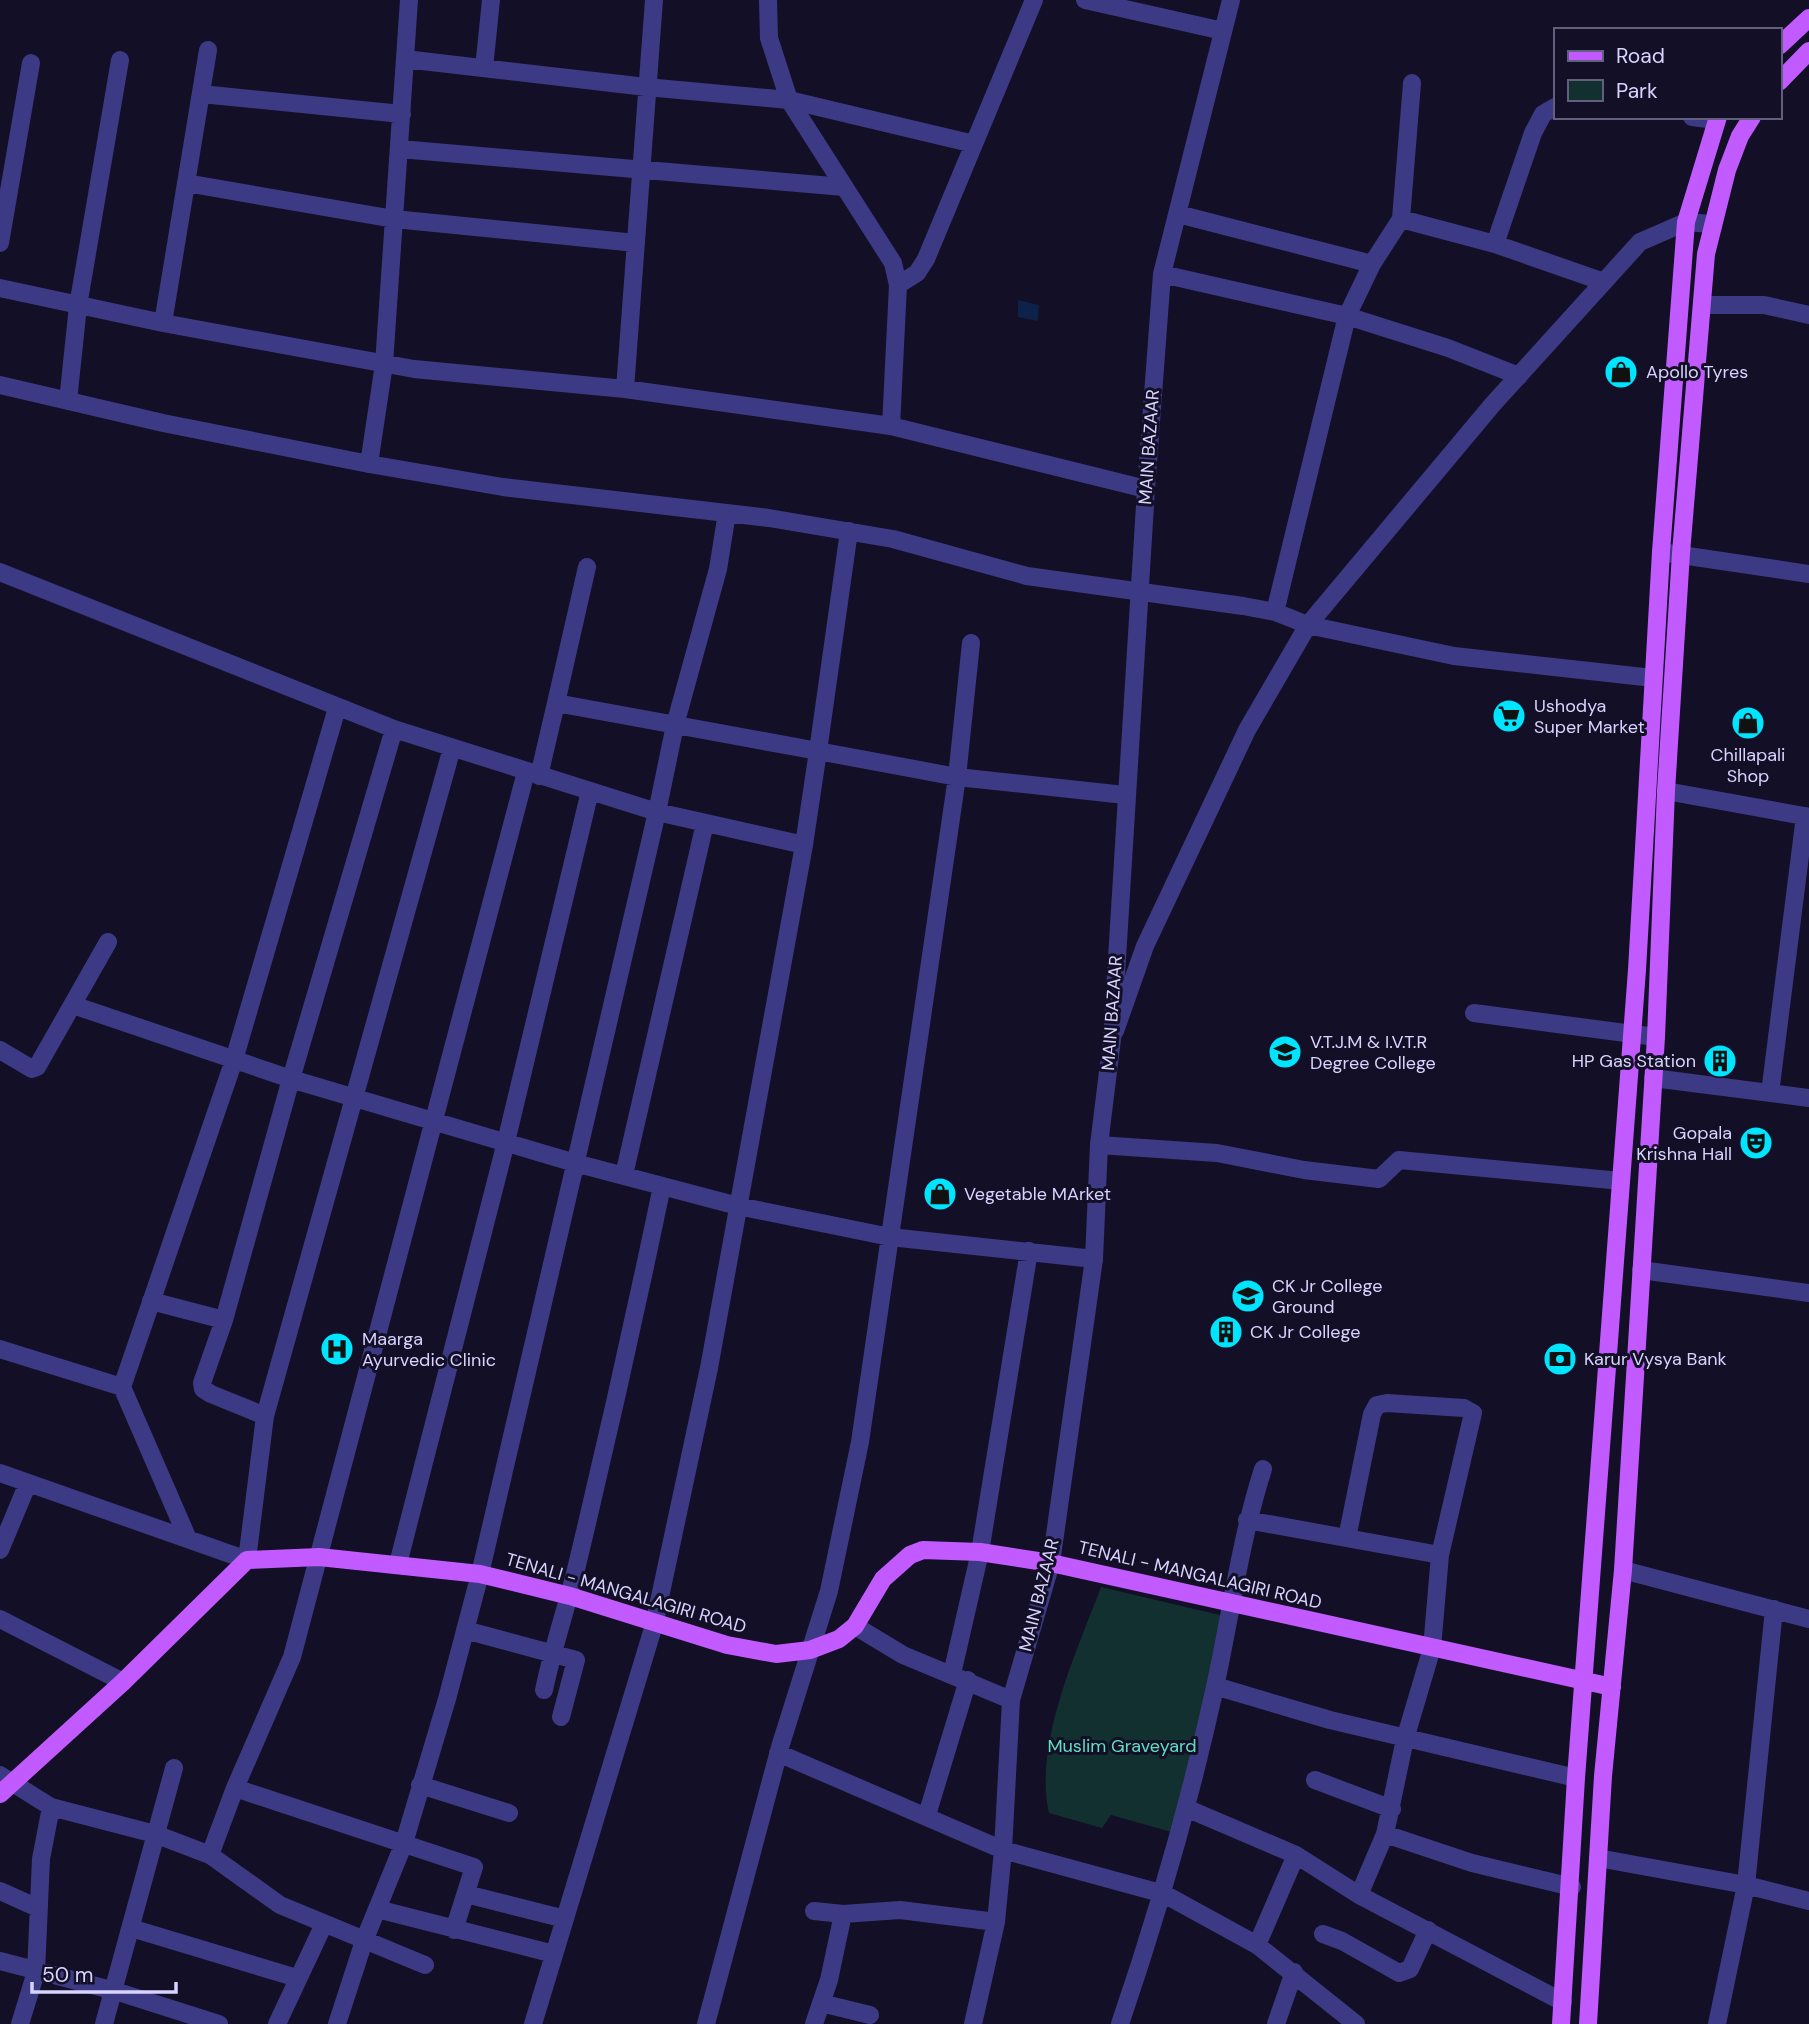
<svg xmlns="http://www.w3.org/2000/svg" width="1809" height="2024" font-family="'DM Sans',sans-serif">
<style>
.green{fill:#12302f}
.water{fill:#0c2248}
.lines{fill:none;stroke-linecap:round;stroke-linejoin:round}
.minor{stroke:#3d3a85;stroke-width:18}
.tertiary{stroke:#3d3a85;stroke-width:18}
.primary{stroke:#c25bff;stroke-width:18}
.labels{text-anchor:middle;stroke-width:6;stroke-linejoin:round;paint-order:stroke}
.poi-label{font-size:18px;fill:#d9d4ff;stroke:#130f26;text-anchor:start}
.street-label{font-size:18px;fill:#d9d4ff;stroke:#130f26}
.park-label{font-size:18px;fill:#5fe0c0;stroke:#130f26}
</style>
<rect width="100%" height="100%" fill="#130f26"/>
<!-- green -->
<path class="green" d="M 1101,1587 L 1224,1616 L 1175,1833 L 1111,1815 L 1102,1828 L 1049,1813 C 1033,1745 1077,1651 1101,1587 Z"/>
<!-- water -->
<path class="water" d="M 1018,300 L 1039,305 L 1038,321 L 1018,317 Z"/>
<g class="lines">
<!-- minor -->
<path class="minor" d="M 1085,0 L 1223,31
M 405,59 L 646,87 L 789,100 L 974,144
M 484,68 L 491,0
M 201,94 L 402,114
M 1692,117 L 1716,120
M 400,149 L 844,187
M 186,183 L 394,219 L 636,243
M 1178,214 L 1372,264
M 1401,219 L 1495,244 L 1604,282
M 0,243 L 31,63
M 1495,244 L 1533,133 L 1543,114 L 1555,107
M 1162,274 L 1347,316 L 1448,348 L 1519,376
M 898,285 L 917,273 L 926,259 L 1034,0
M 0,288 L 163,323 L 414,369 L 625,389 L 891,426
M 1703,305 L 1764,305 L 1809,315
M 163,323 L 208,50
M 0,385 L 163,423 L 369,464 L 503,487 L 769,518 L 893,539 L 1027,576 L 1243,606 L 1275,612 L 1308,625 L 1454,656 L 1653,678
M 625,389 L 654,0
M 68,401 L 78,306 L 120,60
M 369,464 L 384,364 L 409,0
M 1146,489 L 1162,274 L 1231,0
M 1661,552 L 1809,574
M 0,572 L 394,729 L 657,812 L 804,845
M 1275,612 L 1347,316 L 1372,264 L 1401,219 L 1412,83
M 556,703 L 587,567
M 539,776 L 556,703 L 818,751 L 849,531
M 1666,791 L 1809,817
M 73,1005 L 291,1079 L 575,1163 L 738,1206 L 890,1237 L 1094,1259
M 1474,1013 L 1656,1037
M 1115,1031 L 1145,946 L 1247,730 L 1308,625 L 1493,404 L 1640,242 L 1686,222 L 1711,224
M 0,1050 L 32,1069 L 37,1067 L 108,942
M 1653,1078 L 1809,1098
M 1770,1093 L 1805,816
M 1099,1145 L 1217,1153 L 1304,1170 L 1379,1179 L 1399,1160 L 1621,1181
M 624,1175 L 705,823
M 1641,1270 L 1809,1293
M 151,1301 L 224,1320
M 0,1349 L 122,1387 L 188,1539
M 122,1387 L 234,1060 L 337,708
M 265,1416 L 211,1394 L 203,1389 L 202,1383 L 224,1320 L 291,1079 L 394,729
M 0,1473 L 247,1560 L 265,1416 L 452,748
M 1247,1520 L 1440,1555
M 1347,1538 L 1372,1414 L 1377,1405 L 1387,1403 L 1464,1408 L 1473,1413 L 1440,1555 L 1432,1648 L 1405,1739 L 1385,1834 L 1359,1895
M 0,1550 L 28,1483
M 398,1564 L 506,1142 L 590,791
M 1623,1570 L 1809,1619
M 0,1619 L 123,1682
M 855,1626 L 903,1655 L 1011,1700
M 465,1630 L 576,1660 L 561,1717
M 952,1674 L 980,1552 L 1029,1251
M 1215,1686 L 1330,1720 L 1576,1778
M 544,1690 C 553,1646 568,1604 578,1561 C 608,1436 636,1311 662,1186
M 778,1753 L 1003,1850 L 1164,1894 L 1257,1945 L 1356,2024
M 0,1775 L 51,1807 L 155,1834 L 210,1855 L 235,1788 L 474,1867 L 454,1930
M 1315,1780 L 1392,1809
M 420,1785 L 509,1813
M 235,1788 L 292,1657 L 526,772
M 1186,1808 L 1296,1855 L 1359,1895 L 1563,2002
M 927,1815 L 968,1680
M 1385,1834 L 1472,1863 L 1572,1887
M 210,1855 L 280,1905 L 425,1965
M 1598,1858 L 1746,1885 L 1809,1901
M 0,1891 L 38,1908
M 466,1894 L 565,1919
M 377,1909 L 554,1954
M 814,1911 L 843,1914 L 900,1910 L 996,1922
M 131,1928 L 297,1978
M 1323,1934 L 1342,1941 L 1399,1973 L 1410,1969 L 1428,1930
M 1257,1945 L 1296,1855
M 0,1961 L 115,1991 L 219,2024
M 821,2003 L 870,2015
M 20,2024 L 36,1972 L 41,1859 L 51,1807
M 104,2024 L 174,1768
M 277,2024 L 324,1924
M 337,2024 L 364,1941 L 404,1843 L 447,1699 L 480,1574 L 657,812 L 675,725 L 718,569 L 727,513
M 533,2024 L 654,1625 L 709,1368 L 804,845 L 818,751 L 957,777 L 1125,795
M 706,2024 L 780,1747 L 829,1591 L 860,1442 L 957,777 L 971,643
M 814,2024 L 829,1980 L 843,1914
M 973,2024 L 996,1922 L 1003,1850 L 1011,1700 L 1051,1563
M 1120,2024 C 1158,1913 1190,1801 1215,1687 C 1231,1614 1240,1541 1263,1469
M 1276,2024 L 1294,1972
M 1717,2024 L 1746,1885 L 1774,1609"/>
<!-- tertiary -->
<path class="tertiary" d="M 768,0 L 769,38 L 789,100 L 893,263 L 898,285 L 891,426 L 1146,489 L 1112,1039 L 1099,1145 L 1094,1259 L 1051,1563"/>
<!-- primary -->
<path class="primary" d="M 1779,46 L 1809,18
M 1779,82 L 1809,51
M 0,1794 L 123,1682 L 247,1560 L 319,1557 L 480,1574 L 570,1596 L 727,1645 L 776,1654 L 810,1650 L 839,1639 L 855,1626 L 883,1579 L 910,1555 L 923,1550 L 980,1552 L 1051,1563 L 1612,1687
M 1561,2024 L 1576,1778 L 1637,970 L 1661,552 L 1686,222 L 1718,117
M 1588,2024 L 1603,1776 L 1623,1570 L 1656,1037 L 1666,791 L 1681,553 L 1706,254 L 1727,170 L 1740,136 L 1752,117"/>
</g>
<!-- icons -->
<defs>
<symbol id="shop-disc" viewBox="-11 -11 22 22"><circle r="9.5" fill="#00e5ff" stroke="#130f26"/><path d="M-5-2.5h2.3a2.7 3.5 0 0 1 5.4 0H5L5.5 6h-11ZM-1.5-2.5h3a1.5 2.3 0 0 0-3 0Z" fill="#111"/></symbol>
<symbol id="supermarket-disc" viewBox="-11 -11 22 22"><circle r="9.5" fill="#00e5ff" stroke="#130f26"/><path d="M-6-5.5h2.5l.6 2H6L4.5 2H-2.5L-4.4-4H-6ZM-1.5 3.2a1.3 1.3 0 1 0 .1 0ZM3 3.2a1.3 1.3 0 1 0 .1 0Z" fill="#111"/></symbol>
<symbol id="university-disc" viewBox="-11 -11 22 22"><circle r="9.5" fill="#00e5ff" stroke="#130f26"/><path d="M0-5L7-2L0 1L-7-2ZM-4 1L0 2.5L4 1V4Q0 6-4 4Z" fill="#111"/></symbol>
<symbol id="building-disc" viewBox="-11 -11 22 22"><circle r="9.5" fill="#00e5ff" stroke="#130f26"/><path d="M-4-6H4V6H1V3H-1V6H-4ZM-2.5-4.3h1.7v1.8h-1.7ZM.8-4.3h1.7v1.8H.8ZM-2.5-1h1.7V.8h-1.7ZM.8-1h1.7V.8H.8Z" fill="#111"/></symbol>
<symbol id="theatre-disc" viewBox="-11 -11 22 22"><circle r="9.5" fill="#00e5ff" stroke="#130f26"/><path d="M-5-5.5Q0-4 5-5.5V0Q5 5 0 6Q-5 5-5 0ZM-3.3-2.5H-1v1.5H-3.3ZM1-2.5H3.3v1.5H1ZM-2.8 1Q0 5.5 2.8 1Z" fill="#111"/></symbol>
<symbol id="hospital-disc" viewBox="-11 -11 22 22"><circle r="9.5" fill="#00e5ff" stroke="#130f26"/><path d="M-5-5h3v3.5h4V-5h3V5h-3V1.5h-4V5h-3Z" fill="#111"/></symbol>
<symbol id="bank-disc" viewBox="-11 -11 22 22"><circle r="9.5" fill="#00e5ff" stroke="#130f26"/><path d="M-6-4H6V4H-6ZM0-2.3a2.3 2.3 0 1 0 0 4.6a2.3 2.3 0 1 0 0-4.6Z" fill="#111"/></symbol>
</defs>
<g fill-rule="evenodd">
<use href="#shop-disc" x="1602" y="353" width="38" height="38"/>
<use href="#supermarket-disc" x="1490" y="697" width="38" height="38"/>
<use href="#shop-disc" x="1729" y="704" width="38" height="38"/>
<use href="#university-disc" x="1266" y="1033" width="38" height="38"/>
<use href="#building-disc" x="1701" y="1042" width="38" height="38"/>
<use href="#theatre-disc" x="1737" y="1124" width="38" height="38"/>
<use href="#shop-disc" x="921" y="1175" width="38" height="38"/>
<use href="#university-disc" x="1229" y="1277" width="38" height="38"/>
<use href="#building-disc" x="1207" y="1313" width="38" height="38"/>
<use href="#hospital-disc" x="318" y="1330" width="38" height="38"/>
<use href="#bank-disc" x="1541" y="1340" width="38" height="38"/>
</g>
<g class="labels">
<!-- poi labels -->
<g class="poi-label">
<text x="1646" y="378">Apollo Tyres</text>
<text x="1534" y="712">Ushodya<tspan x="1534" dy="21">Super Market</tspan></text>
<text x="1748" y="761" text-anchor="middle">Chillapali<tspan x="1748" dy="21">Shop</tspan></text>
<text x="1310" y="1048">V.T.J.M &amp; I.V.T.R<tspan x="1310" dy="21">Degree College</tspan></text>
<text x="1696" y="1067" text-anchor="end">HP Gas Station</text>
<text x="1732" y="1139" text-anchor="end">Gopala<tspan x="1732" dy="21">Krishna Hall</tspan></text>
<text x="964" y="1200">Vegetable MArket</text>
<text x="1272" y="1292">CK Jr College<tspan x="1272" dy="21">Ground</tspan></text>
<text x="1250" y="1338">CK Jr College</text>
<text x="362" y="1345">Maarga<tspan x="362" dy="21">Ayurvedic Clinic</tspan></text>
<text x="1584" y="1365">Karur Vysya Bank</text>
</g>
<!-- street labels -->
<g class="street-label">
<text transform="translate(1149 447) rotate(-86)" y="6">MAIN BAZAAR</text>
<text transform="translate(1112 1013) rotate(-86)" y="6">MAIN BAZAAR</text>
<text transform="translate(1200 1575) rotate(13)" y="6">TENALI - MANGALAGIRI ROAD</text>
<text transform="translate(626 1593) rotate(16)" y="6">TENALI - MANGALAGIRI ROAD</text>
<text transform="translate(1039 1595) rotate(-76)" y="6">MAIN BAZAAR</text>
</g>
<!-- park labels -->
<g class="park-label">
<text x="1122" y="1752">Muslim Graveyard</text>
</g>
</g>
<!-- legend -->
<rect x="1554" y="28" width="228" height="91" fill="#130f26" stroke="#625e7d" stroke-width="2"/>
<rect x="1568" y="51" width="35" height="10" fill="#c25bff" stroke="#625e7d" stroke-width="2"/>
<text x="1616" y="63" font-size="21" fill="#d9d4ff">Road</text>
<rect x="1568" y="80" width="35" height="21" fill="#12302f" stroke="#625e7d" stroke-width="2"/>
<text x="1616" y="98" font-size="21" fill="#d9d4ff">Park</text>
<!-- scale -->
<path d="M32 1982v10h144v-10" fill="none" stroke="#d9d4ff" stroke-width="3.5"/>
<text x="42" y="1982" font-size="21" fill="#d9d4ff" stroke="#130f26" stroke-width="5" paint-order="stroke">50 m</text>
</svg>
